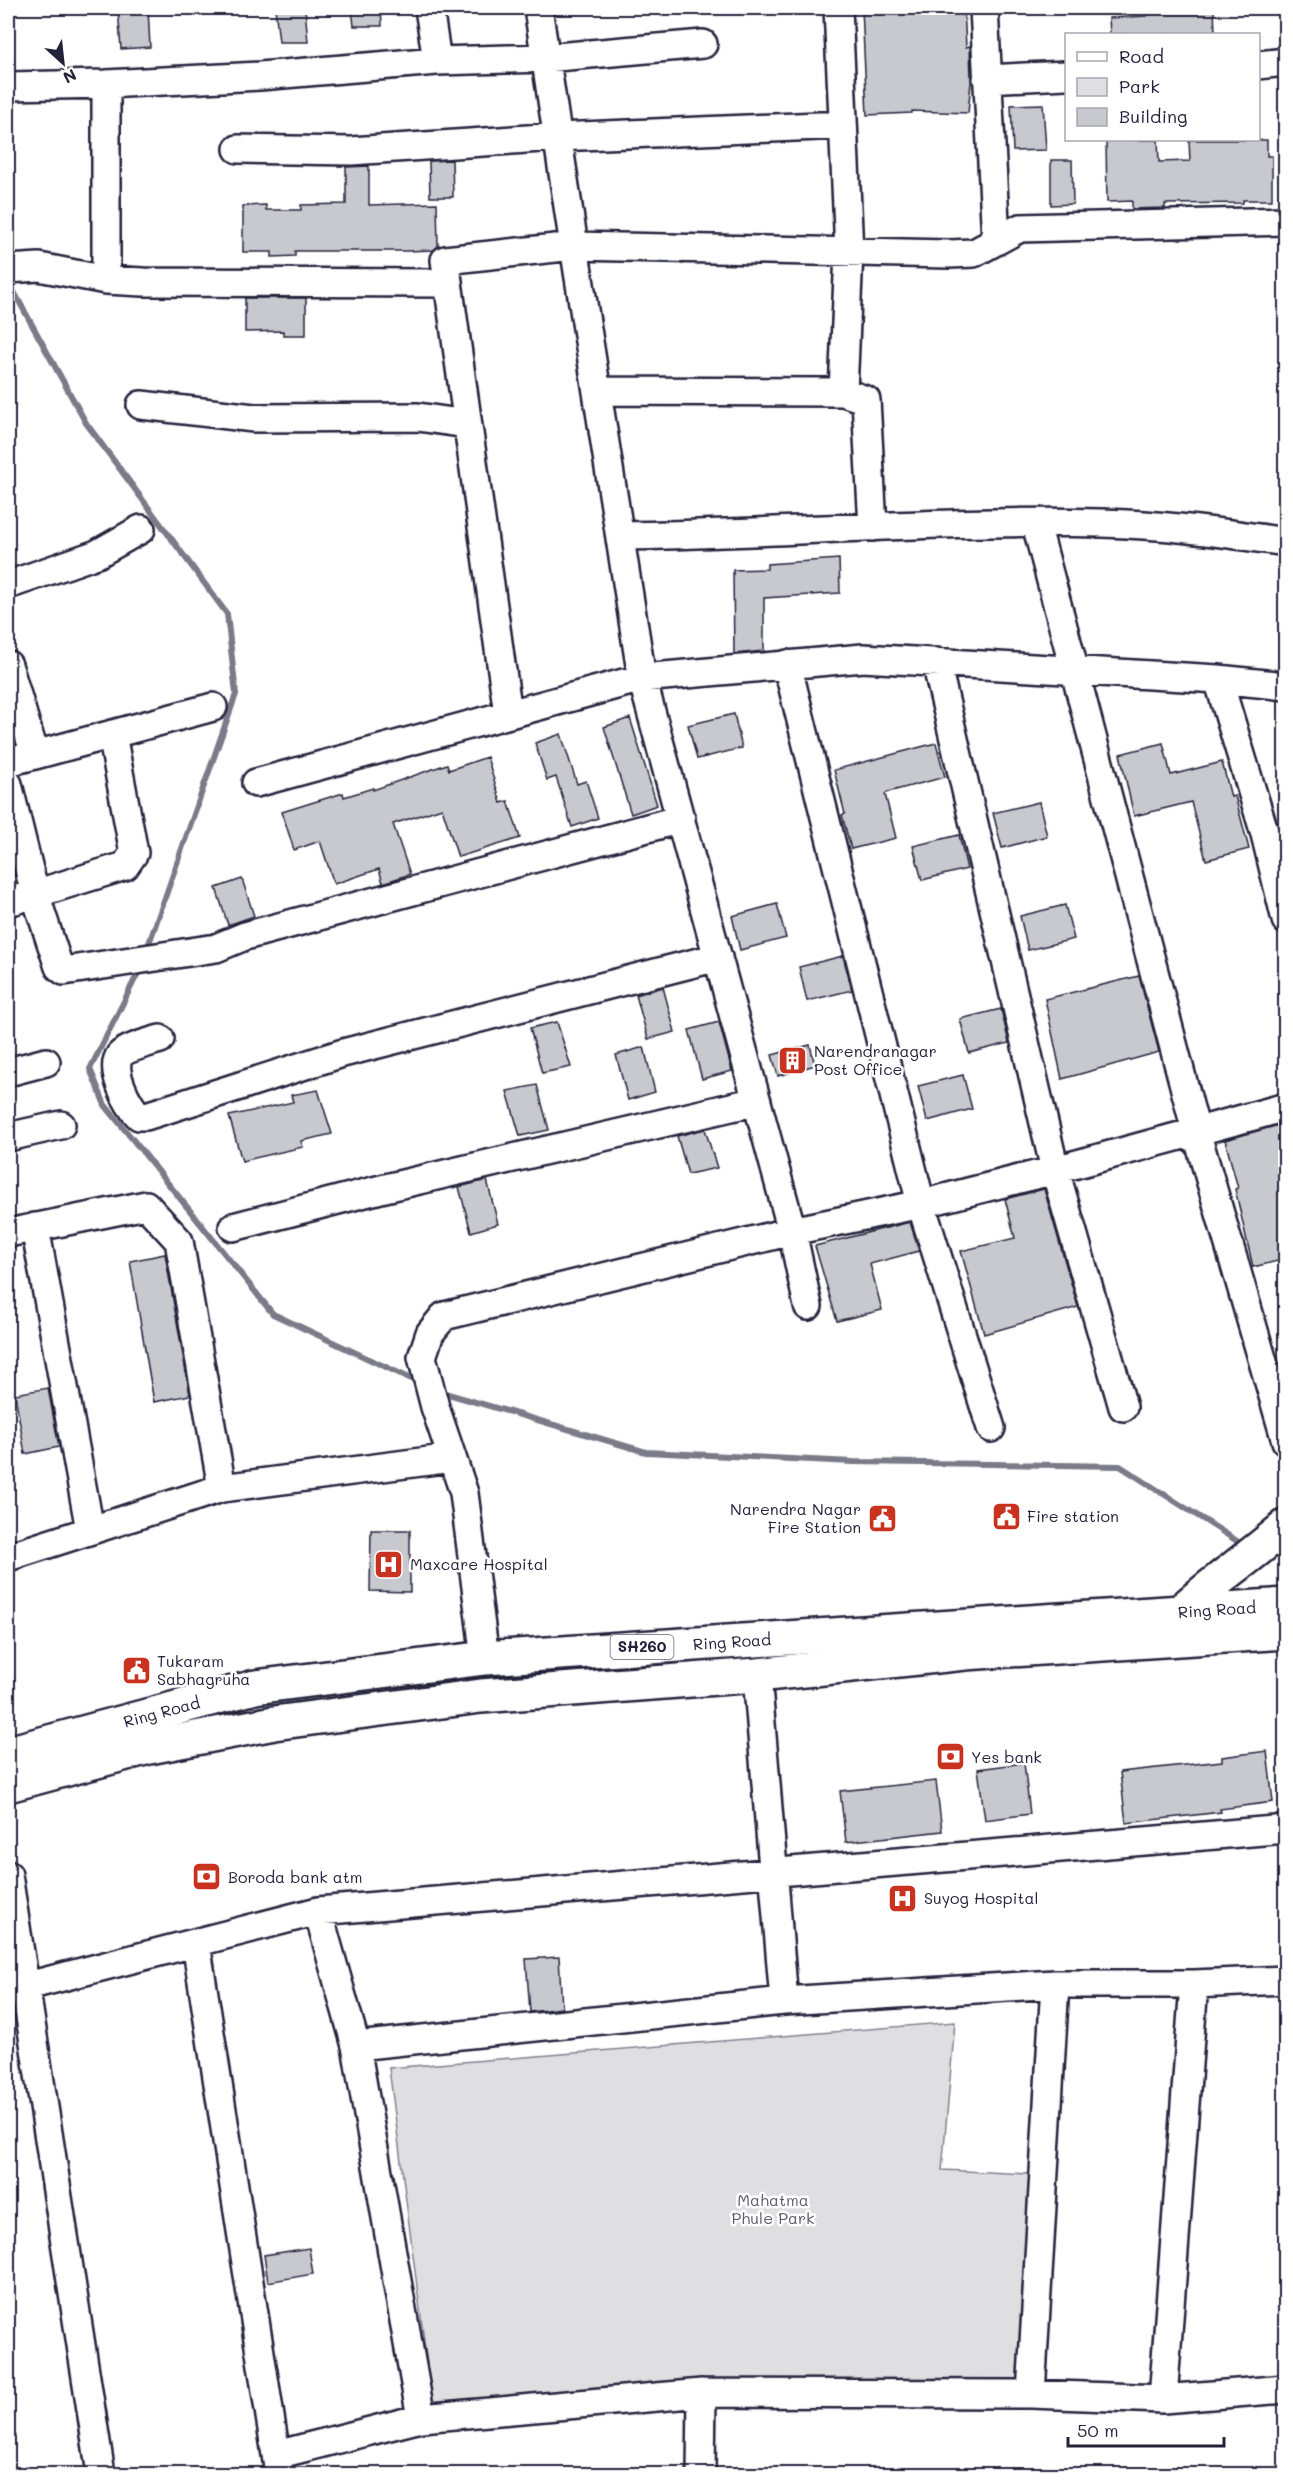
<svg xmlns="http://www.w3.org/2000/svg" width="1293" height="2482" font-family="Mali,sans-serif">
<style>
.green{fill:#dfdfe2;stroke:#80808e;stroke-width:1.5}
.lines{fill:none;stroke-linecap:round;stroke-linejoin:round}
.stream{stroke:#7a7a88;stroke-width:6}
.building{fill:#c8c8cf;stroke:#22223b;stroke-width:1.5}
.minor-casing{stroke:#22223b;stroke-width:32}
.major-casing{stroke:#22223b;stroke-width:38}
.highway-casing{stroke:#22223b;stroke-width:38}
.minor{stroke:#fff;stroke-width:27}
.major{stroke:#fff;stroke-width:33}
.highway{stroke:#fff;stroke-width:33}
.labels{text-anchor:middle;stroke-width:5;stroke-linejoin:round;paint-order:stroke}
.shield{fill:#fff;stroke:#646476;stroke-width:1.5}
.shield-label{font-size:15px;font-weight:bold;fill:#22223b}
.poi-label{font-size:16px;fill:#22223b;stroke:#fff;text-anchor:start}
.street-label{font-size:16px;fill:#22223b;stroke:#fff}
.park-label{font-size:16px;fill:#5b5b6d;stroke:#fff}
</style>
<rect width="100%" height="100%" fill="#fff"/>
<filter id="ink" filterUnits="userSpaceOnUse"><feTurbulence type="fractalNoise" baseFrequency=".0167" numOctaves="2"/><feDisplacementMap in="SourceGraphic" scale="12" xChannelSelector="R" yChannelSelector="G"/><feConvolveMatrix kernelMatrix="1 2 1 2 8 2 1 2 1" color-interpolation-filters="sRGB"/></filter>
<g filter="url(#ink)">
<!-- green -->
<path class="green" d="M 955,2022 L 942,2170 L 1029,2174 L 1019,2381 L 433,2411 L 389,2068 Z"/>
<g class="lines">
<!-- stream -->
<path class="stream" d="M 8,281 L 86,423 L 227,614 L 236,694 L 146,952
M 141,967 L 90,1069 L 105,1105 L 273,1314 L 420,1383
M 438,1391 L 646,1452 L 853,1462 L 1120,1466 L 1237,1541"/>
</g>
<!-- building -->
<path class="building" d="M 118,8 L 148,8 L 150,47 L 121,49 Z
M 275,8 L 305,8 L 308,42 L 279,42 Z
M 352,8 L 381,8 L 382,26 L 354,26 Z
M 862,8 L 964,8 L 966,47 L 970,46 L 971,82 L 968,113 L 912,111 L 912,113 L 867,115 Z
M 1147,8 L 1214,8 L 1215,34 L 1110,34 L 1109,18 L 1147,16 Z
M 1043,104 L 1046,150 L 1013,151 L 1011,105 Z
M 1106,140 L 1158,140 L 1159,162 L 1190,161 L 1189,140 L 1267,140 L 1267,156 L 1272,156 L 1272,200 L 1243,200 L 1243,203 L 1165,204 L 1165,208 L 1132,209 L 1132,201 L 1107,202 Z
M 452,160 L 453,197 L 430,197 L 429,161 Z
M 1051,160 L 1072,160 L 1073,204 L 1051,205 Z
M 369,166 L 369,205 L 437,203 L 438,246 L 434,250 L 407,251 L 295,251 L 295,256 L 272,257 L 272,252 L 243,252 L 243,206 L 266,205 L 266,210 L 301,210 L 301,205 L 346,204 L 346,167 Z
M 245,298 L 306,298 L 306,335 L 283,335 L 283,331 L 245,332 Z
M 839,559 L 840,593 L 764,598 L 764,651 L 734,654 L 733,570 L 767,569 L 767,564 Z
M 734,714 L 742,748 L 697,759 L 688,725 Z
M 630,718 L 657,805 L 631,814 L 604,727 Z
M 561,734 L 577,784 L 586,781 L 598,818 L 572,827 L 556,777 L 547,780 L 535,743 Z
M 936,743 L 945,777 L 888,792 L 885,794 L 896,838 L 851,849 L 842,815 L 845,814 L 834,770 Z
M 1163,743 L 1171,775 L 1222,762 L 1231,797 L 1235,796 L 1249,849 L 1206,860 L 1191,802 L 1134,816 L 1120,754 Z
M 487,757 L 501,803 L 508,801 L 520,838 L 458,857 L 442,808 L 393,824 L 410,874 L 383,883 L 379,869 L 334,884 L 320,841 L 294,850 L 282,812 L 343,793 L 344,797 L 373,788 L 373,790 L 447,764 L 449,770 Z
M 1039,802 L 1047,836 L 1002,848 L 993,813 Z
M 959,835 L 967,869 L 922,880 L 913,846 Z
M 242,879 L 254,916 L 228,925 L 216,888 Z
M 777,904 L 786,938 L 740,950 L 732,916 Z
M 1065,905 L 1074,939 L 1028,950 L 1020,916 Z
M 843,956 L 852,990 L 807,1001 L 799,967 Z
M 1139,976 L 1159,1052 L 1062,1079 L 1045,999 Z
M 663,987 L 675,1032 L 648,1039 L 636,995 Z
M 1001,1009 L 1009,1043 L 969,1053 L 960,1019 Z
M 557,1022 L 571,1067 L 542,1073 L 530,1028 Z
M 719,1022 L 732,1071 L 702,1079 L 689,1030 Z
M 810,1045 L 815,1065 L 778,1076 L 772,1055 Z
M 644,1047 L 655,1092 L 628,1100 L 616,1055 Z
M 963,1075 L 972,1109 L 927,1121 L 918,1086 Z
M 537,1085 L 549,1130 L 520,1136 L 507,1091 Z
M 318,1090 L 332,1134 L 301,1141 L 303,1147 L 242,1161 L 229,1116 L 293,1102 L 291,1095 Z
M 1286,1123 L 1286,1259 L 1253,1267 L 1235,1189 L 1238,1188 L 1225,1140 Z
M 705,1129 L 717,1168 L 688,1174 L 677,1136 Z
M 487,1180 L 498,1224 L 471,1232 L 459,1187 Z
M 1044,1189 L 1078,1307 L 984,1334 L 961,1251 L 1015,1238 L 1005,1199 Z
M 910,1222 L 919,1251 L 870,1264 L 882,1310 L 837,1321 L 815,1246 Z
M 165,1254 L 190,1395 L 154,1402 L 130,1261 Z
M 48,1388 L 59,1447 L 25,1454 L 15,1394 Z
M 371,1530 L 410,1530 L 410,1592 L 370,1591 Z
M 1267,1751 L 1273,1802 L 1220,1809 L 1221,1812 L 1126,1823 L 1120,1772 L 1222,1761 L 1222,1757 Z
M 1024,1763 L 1030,1814 L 985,1820 L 978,1769 Z
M 936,1781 L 942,1831 L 846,1842 L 840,1791 Z
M 559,1957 L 562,2008 L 530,2012 L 526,1959 Z
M 309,2248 L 313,2274 L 268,2282 L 264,2255 Z"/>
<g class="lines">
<defs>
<path id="minor" d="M 429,8 L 437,61
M 984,8 L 996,241
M 1258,65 L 1286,62
M 987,79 L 1066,75
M 8,86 L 106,84 L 260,76 L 437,61 L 545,58 L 703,44
M 238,149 L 351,151 L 557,137 L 843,125
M 8,269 L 39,267 L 106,280 L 143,282 L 448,283
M 106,280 L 106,84
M 597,391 L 843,392 L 849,252 L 838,8
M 843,392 L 866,400 L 873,527
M 141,405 L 254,418 L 418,417 L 467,424
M 1036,524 L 1196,1131 L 1286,1441
M 620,536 C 780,534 940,519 1101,523 C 1161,524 1225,533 1286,542
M 8,585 L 97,554 L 141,529
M 936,662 L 1055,1170 L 1123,1407
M 787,664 L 921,1204 L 991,1428
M 8,665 L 35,755 L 8,762
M 1218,679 L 1286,686
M 508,714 L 445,260 L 574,246 L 538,8
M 112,734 L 134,853 L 125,866 L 35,894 L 59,967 L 64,971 L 216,948 L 245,936 L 681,819
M 35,755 L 213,707
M 256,783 L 642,678 L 574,246 L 949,254 L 974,253 L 1020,228 L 1286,221
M 8,784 L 35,894 L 8,902
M 1286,920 L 1265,834 L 1218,679 L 863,658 L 642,678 L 792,1231 L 921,1204 L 1055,1170 L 1286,1107
M 160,1039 C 151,1042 126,1048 120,1055 C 109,1070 128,1105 139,1116 L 146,1116 L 343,1053 L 718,957
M 8,1072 L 46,1062
M 8,1137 L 61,1125
M 35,1227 L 90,1530
M 233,1227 L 381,1189 L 757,1101
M 8,1233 L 146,1205 L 179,1241 L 222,1488
M 8,1557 L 222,1488 L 452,1458
M 485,1658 L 464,1493 L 435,1407 L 422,1357 L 430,1333 L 444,1316 L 792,1231 L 808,1306
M 757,1675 L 784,2001
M 8,1875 L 101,2474
M 318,1911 L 356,2046 L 421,2418
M 196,1943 L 279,2474
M 8,1991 L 318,1911 L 1286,1829
M 356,2046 L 784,2001 L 1055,1984 L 1194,1984 L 1286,1980
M 1031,2394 L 1055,1984
M 1163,2399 L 1194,1984
M 276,2455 L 421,2418 L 702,2393 L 1031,2394 L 1163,2399 L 1286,2389
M 701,2474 L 702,2393"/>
<path id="major" d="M 1180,1612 C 1214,1581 1252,1556 1286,1526"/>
<g id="highway">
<path id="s1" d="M 8,1753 L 255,1687 L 485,1658 L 1286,1605"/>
<path d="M 8,1785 L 149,1747 L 274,1723 L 481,1696 L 757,1675 L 965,1653 L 1286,1632"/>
</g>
</defs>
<!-- minor casing -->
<use href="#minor" class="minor-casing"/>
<!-- major casing -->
<use href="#major" class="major-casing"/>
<!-- highway casing -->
<use href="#highway" class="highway-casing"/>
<!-- minor -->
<use href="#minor" class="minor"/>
<!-- major -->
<use href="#major" class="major"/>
<!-- highway -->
<use href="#highway" class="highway"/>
</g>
</g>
<!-- icons -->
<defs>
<symbol id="building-square" viewBox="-11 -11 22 22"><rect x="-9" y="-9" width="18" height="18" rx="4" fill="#c8321e" stroke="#fff"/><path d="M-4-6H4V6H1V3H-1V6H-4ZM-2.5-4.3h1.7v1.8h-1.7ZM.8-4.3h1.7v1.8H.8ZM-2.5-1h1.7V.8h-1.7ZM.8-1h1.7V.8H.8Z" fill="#fff"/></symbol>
<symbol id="civic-square" viewBox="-11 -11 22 22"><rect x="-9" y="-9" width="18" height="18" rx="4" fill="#c8321e" stroke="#fff"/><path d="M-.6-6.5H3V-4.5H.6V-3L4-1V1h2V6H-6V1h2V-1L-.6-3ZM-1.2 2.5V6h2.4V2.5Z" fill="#fff"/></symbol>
<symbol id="hospital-square" viewBox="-11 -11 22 22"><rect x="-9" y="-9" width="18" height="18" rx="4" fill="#c8321e" stroke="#fff"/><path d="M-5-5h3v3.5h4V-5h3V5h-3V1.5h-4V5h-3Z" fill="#fff"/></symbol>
<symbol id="bank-square" viewBox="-11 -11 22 22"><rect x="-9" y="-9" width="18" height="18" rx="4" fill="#c8321e" stroke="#fff"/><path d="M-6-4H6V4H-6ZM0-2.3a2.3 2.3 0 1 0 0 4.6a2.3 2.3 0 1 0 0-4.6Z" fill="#fff"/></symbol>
</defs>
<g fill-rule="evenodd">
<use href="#building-square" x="776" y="1044" width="33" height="33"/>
<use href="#civic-square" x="990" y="1500" width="33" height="33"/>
<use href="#civic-square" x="866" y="1502" width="33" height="33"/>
<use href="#hospital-square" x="372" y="1548" width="33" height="33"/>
<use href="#civic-square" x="120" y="1654" width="33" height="33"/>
<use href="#bank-square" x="934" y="1740" width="33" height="33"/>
<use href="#bank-square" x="190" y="1860" width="33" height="33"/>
<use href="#hospital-square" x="886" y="1882" width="33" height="33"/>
</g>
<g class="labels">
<!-- shield labels -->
<rect class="shield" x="610.5" y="1635" width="63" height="24" rx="4.5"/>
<g class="shield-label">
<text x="642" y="1652">SH260</text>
</g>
<!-- poi labels -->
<g class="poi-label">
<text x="814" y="1057">Narendranagar<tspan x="814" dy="18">Post Office</tspan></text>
<text x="861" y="1515" text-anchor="end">Narendra Nagar<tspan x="861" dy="18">Fire Station</tspan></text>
<text x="1027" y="1522">Fire station</text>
<text x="410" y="1570">Maxcare Hospital</text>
<text x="157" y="1667">Tukaram<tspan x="157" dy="18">Sabhagruha</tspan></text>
<text x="971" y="1763">Yes bank</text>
<text x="228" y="1883">Boroda bank atm</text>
<text x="924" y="1904">Suyog Hospital</text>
</g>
<!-- street labels -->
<g class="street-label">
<text dy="6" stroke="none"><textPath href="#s1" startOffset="1221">Ring Road</textPath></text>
<text dy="6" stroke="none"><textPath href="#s1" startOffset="735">Ring Road</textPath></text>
<text dy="6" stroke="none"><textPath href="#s1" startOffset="159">Ring Road</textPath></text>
</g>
<!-- park labels -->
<g class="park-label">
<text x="773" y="2206">Mahatma<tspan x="773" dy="18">Phule Park</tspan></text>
</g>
</g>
<!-- margin -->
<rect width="1293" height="2482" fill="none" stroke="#fff" stroke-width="30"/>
<rect x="15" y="15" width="1263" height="2452" fill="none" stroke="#22223b" stroke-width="2" filter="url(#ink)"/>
<!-- legend -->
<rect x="1065" y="33" width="195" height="108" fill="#ffffff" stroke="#a7a7b1" stroke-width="1.5"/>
<rect x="1077" y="52" width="30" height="9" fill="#ffffff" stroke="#a7a7b1" stroke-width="1.5"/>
<text x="1119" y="63" font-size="18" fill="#22223b">Road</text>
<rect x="1077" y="78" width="30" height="18" fill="#dfdfe2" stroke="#a7a7b1" stroke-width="1.5"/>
<text x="1119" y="93" font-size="18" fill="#22223b">Park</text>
<rect x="1077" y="108" width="30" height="18" fill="#c8c8cf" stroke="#a7a7b1" stroke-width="1.5"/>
<text x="1119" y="123" font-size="18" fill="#22223b">Building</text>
<!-- north arrow -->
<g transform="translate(63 63) rotate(153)" stroke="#ffffff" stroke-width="4.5" paint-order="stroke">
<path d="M0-4.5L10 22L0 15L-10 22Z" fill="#22223b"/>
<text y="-9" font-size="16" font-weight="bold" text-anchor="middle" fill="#22223b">N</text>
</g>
<!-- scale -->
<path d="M1068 2437v9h156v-9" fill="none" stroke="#22223b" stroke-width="3"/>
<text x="1077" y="2437" font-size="18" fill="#22223b" stroke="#ffffff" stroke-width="4.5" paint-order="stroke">50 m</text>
</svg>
